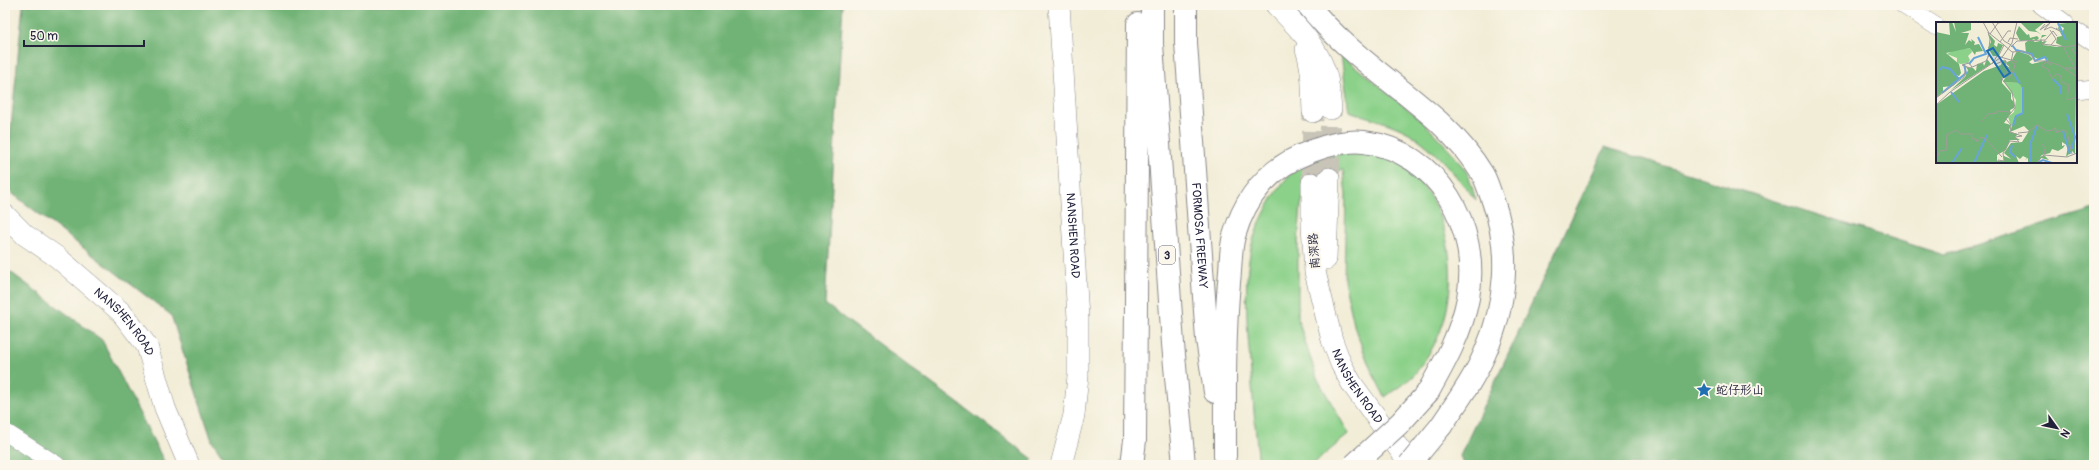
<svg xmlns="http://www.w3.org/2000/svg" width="2099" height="470" font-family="Pangolin,'LXGW WenKai TC',sans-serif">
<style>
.green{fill:#8cd18a;stroke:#577a62}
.forest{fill:#71b376;stroke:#4a6a58}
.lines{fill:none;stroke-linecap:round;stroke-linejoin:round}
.major-tunnel{stroke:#c8c4b8;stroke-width:21;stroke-dasharray:21 10;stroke-linecap:butt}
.minor-casing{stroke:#8a8889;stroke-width:18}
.major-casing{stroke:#8a8889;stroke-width:22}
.highway-casing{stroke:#8a8889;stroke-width:24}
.minor{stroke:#fff;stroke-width:17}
.major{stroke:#fff;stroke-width:21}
.highway{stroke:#fff;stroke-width:22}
.highway-bridge-casing{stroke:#8a8889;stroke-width:24;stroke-linecap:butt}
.highway-bridge{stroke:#fff;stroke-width:22}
.labels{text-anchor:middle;stroke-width:4;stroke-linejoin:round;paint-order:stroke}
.shield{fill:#fbf7ec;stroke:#636270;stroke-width:1}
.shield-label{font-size:11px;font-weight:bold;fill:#22223b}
.street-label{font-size:12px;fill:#22223b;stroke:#fbf7ec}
.poi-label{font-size:12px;fill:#22223b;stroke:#fbf7ec;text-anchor:start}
.inset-river{fill:none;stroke:#67a5d9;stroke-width:2}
.inset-road{fill:none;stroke:#9f9c99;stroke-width:1}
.view{fill:#1f6fb2;fill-opacity:0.15;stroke:#1f6fb2;stroke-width:2}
.inset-edge{fill:none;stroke:#22223b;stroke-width:2}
</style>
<rect width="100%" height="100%" fill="#fbf7ec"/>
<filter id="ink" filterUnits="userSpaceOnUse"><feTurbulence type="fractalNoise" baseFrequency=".025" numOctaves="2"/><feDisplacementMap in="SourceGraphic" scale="8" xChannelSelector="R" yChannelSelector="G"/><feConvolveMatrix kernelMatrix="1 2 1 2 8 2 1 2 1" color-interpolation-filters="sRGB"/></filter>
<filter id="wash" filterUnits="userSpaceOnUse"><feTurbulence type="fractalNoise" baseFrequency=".012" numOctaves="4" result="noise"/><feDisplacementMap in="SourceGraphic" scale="16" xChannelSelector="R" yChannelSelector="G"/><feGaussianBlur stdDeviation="0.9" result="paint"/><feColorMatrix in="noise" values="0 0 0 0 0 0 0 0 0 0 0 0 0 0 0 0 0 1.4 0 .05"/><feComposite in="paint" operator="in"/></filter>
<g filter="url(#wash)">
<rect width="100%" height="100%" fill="#f2edd7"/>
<!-- green -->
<path class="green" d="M 1341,55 L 1419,118 L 1450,150 L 1468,174 L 1476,200 C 1456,177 1436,149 1409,133 C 1391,123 1369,118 1349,111 Z
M 1357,152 C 1375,154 1396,158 1410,171 C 1453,211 1461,288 1437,339 C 1432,350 1422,365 1414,375 C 1406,383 1394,390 1385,397 L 1371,370 L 1355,329 L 1344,280 L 1346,195 L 1343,170 L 1308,177 L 1301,206 L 1298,243 L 1298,320 L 1317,378 L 1349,434 L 1312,465 L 1259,465 C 1255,431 1253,396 1250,362 C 1247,324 1243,282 1252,244 C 1258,222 1279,180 1299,167 C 1317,156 1336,154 1357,152 Z"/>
<!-- forest -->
<path class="forest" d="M 23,5 L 843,5 L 825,304 L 1033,459 L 1029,465 L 229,465 L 212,441 L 171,315 L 5,188 Z
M 1605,147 L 1944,255 L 2094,209 L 2094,465 L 1464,465 L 1460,456 Z
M 5,268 L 102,340 L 166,465 L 5,465 Z"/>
</g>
<g filter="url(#ink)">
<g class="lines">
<!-- major-tunnel -->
<path class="major-tunnel" d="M 1329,178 L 1331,109
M 1312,183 L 1313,112"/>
<defs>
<path id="minor" d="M 1903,5 L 1937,27
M 2041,5 L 2065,23
M 2076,31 L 2094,43
M 2076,90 L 2094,88
M 5,432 L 57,465"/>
<g id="major">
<path id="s1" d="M 1059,5 L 1078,318 L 1078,376 L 1074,415 L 1061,465"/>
<path d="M 1276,5 C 1297,26 1320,49 1327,78 C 1329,88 1330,99 1331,109"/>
<path d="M 1306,49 C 1313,69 1312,91 1313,112"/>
<path id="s2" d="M 1312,183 L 1312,225 L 1315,272 L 1332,340 L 1341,364 L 1352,384 L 1411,465"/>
<path id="s3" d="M 5,215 L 25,235 L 57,257 L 121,312 L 147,346 L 165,408 L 189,465"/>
<path d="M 1326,259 L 1329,178"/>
</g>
<g id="highway">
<path d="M 1152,5 L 1152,44 L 1173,344 L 1184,465"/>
<path id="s4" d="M 1186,5 L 1186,43 L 1207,339 L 1215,392"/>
<path d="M 1308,5 C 1344,51 1396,83 1439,122 C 1456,138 1471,155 1483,175 C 1487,182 1489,190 1492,198 C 1511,249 1507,303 1485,353 C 1474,379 1457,402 1441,426"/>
<path d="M 1225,456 C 1225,398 1224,339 1229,282 C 1231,267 1230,250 1234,236 C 1246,194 1271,166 1312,151 C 1328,145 1346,140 1364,142 C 1438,151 1481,227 1468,298 C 1462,331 1445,362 1428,392"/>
<path d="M 1132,465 L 1135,440 L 1138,24"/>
</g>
</defs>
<!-- minor casing -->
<use href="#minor" class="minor-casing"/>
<!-- major casing -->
<use href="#major" class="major-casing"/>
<!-- highway casing -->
<use href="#highway" class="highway-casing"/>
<!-- minor -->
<use href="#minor" class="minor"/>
<!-- major -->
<use href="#major" class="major"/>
<!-- highway -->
<use href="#highway" class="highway"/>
<defs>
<path id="highway-bridge" d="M 1354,465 L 1401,422 L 1428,392
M 1409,465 L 1441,426"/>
</defs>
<!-- highway-bridge casing -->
<use href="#highway-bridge" class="highway-bridge-casing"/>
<!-- highway-bridge -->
<use href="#highway-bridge" class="highway-bridge"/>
</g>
</g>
<!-- icons -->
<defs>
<symbol id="sight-bare" viewBox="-9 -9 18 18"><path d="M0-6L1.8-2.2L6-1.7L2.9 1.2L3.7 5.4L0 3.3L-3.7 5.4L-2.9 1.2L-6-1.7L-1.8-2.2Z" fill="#1f6fb2" stroke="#fbf7ec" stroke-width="2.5" paint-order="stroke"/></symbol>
</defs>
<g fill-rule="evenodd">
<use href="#sight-bare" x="1693" y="379" width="22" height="22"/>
</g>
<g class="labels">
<!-- shield labels -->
<rect class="shield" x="1159" y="246" width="16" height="18" rx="3"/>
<g class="shield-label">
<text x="1167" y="259">3</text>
</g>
<!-- street labels -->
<g class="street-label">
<text dy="4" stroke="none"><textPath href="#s1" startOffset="231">NANSHEN ROAD</textPath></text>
<text dy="4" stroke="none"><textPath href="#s4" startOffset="231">FORMOSA FREEWAY</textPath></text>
<text transform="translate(1314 251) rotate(-94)" y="4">南深路</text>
<text dy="4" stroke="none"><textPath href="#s3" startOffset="161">NANSHEN ROAD</textPath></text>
<text dy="4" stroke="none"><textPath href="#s2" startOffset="212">NANSHEN ROAD</textPath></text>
</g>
<!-- poi labels -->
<g class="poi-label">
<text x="1716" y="394">蛇仔形山</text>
</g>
</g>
<!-- overview -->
<g transform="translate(1936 22)">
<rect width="141" height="141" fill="#f2edd7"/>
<path d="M 35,26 L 36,30 L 32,34 L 34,38 L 32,41 L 25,42 L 21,41 L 21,36 L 11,32 L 18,28 ZM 68,60 L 83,61 L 88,68 L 87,90 L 79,94 L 80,98 L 75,104 L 72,95 L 78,90 L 80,78 Z" fill="#8cd18a"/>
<path d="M 13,0 L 16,0 L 20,10 L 18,0 L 35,0 L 35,8 L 25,11 L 33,11 L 29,23 L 33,18 L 36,20 L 35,17 L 39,20 L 38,23 L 43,22 L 47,29 L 40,30 L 39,33 L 34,26 L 10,31 L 23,42 L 25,51 L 23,54 L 17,52 L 24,56 L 17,64 L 7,65 L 7,70 L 0,76 L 0,10 L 14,13 ZM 84,0 L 109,0 L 99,8 L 106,13 L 111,13 L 105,16 L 106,20 L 111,19 L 107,23 L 121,25 L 126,24 L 120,21 L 121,15 L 126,14 L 122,6 L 124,3 L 123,6 L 126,11 L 128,6 L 121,2 L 141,0 L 139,132 L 136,129 L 130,135 L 132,124 L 126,120 L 126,124 L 129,123 L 127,126 L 122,129 L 116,127 L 114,131 L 106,133 L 104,135 L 108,133 L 113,138 L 105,136 L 102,141 L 96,140 L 96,136 L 94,141 L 92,141 L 92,136 L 89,138 L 91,136 L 87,134 L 84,137 L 80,134 L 83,141 L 0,141 L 0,83 L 48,49 L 65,43 L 66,39 L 70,39 L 70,43 L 74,46 L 70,54 L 66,56 L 66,61 L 75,71 L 75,77 L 78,80 L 78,86 L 74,88 L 75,91 L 68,101 L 75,103 L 73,108 L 74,110 L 82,112 L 79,115 L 84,118 L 74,118 L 70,128 L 61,133 L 61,139 L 68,139 L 68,134 L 75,137 L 68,131 L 75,121 L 86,120 L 93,109 L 88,104 L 74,110 L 79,94 L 87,91 L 88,69 L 83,61 L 67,60 L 74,46 L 74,45 L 70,42 L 71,40 L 76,38 L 81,29 L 93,33 L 97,37 L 93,40 L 96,42 L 112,38 L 109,35 L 102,37 L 90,31 L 89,21 L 93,18 L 84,19 L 80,11 L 83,4 L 91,13 L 93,12 L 94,16 L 101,14 L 103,16 L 100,19 L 98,17 L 96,18 L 99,20 L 104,19 L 106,13 L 101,10 L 93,9 ZM 52,11 L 59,19 L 58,23 L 61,25 L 62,21 L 67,23 L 62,34 L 57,34 L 52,26 L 55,20 ZM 51,37 L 55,42 L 15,68 L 29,55 L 32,48 L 30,45 L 37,46 L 40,49 L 41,42 L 47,41 L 48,44 Z" fill="#71b376"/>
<path class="inset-river" d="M 122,1 L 130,18M 76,23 L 80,28 L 96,32 L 99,39 L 101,38M 101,38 L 109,35 L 112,40M 33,42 L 38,36 L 50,32 L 42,15M 4,48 L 6,45 L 14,47 L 23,57M 77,50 L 84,62M 117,57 L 124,64 L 125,72M 15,70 L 23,80M 6,71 L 30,51 L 28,42M 131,92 L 139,115 L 136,127M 77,104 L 80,94 L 87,91 L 87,65M 127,109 L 134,132M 76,123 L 74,130 L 79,135M 103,140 L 107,138 L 116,141M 16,141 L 26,126M 38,141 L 51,113M 95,141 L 95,120 L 101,104"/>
<path class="inset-road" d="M 47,0 L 53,11 L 68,23 L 62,35M 56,0 L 68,19 L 75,23M 109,2 L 104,8 L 114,1 L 108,8 L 115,5 L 124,9 L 120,6M 114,8 L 120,17 L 115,23M 54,12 L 62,1 L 68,0M 121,14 L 117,9 L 106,22 L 131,25 L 139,23M 64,20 L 72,9 L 75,9M 72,20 L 74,16 L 82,17M 141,20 L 136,28 L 141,34M 68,23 L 76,30 L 87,29 L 95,33 L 99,39 L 111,39 L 125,44 L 141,55M 75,25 L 81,19 L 109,18M 128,26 L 139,46M 52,35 L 54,17 L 52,10M 58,39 L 60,42 L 69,38 L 74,45 L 66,57 L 76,70 L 79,86 L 70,97 L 75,103 L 74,110 L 86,114 L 79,115 L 83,120 L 74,119 L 67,131 L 68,139 L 62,138 L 62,141M 116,41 L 115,43 L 110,40 L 105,44 L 112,47 L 116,57 L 120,52 L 124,53 L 126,60 L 133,63 L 131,78 L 141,75M 56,42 L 61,34 L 82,40M 26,43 L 34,46 L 50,39 L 53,33 L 52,27M 26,43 L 33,41 L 36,45M 74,47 L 73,56 L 78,47 L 79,42 L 75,40 L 77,30M 130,49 L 130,45 L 134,48 L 133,45 L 141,48M 0,76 L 28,55 L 30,44M 0,83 L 14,70 L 67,34 L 76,21 L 81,0M 46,99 L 52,92 L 61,91 L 61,89 L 74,90M 82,111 L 92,110 L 101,103 L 111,109 L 117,108 L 120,105 L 119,108 L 121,111 L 121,107 L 123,110 L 127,108 L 131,110 L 136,132M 106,122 L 110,126 L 108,128 L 109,133M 0,138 L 4,129 L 11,128 L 10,113 L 21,108 L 24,112 L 36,112 L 36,117 L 40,117 L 41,120 L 45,115 L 50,117 L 66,135M 100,141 L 108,133 L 131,135 L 141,131"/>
<path class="view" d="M 57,26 L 74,51 L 68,55 L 51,29 Z"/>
<rect width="141" height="141" class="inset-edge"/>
</g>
<!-- margin -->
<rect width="2099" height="470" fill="none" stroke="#fbf7ec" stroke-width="20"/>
<!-- north arrow -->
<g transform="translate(2057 428) rotate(123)" stroke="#fbf7ec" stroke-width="3" paint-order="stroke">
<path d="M0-3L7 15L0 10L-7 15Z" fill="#22223b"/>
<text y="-6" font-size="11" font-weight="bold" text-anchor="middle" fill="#22223b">N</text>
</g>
<!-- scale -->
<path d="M24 40v6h120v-6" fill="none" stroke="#22223b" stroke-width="2"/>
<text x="30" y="40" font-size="12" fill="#22223b" stroke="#fbf7ec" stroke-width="3" paint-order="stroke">50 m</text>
</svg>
